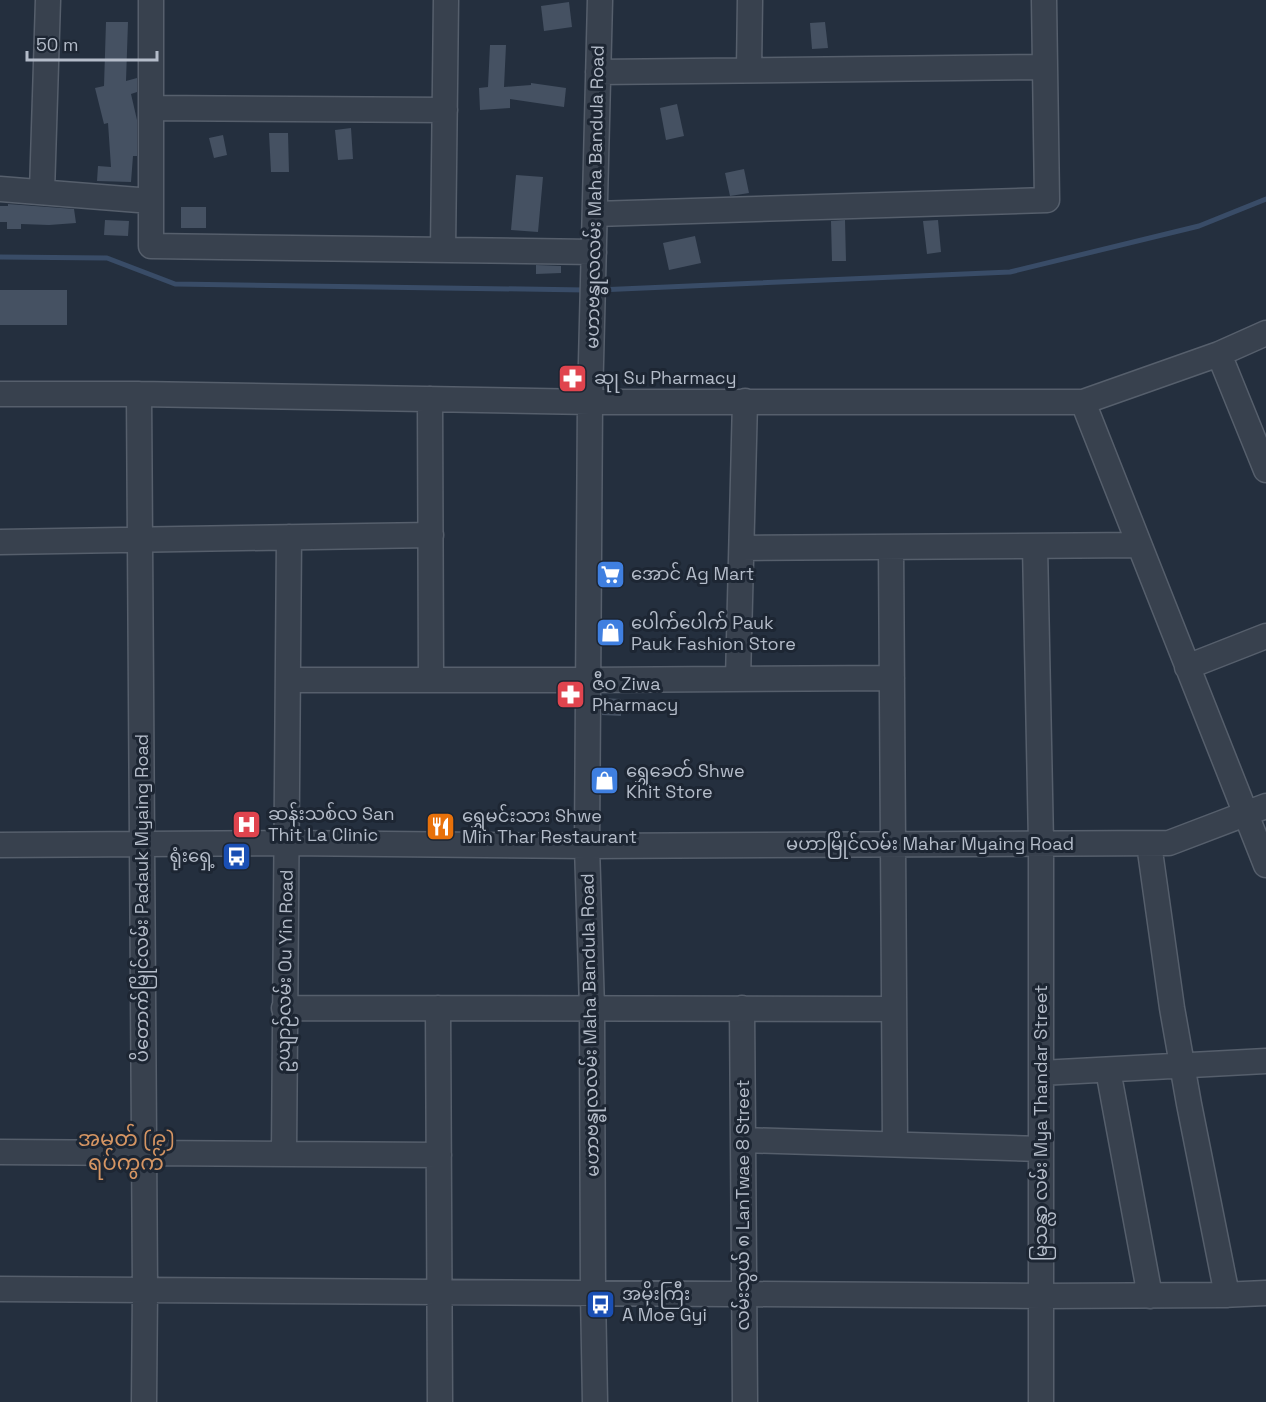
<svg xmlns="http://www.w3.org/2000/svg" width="1266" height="1402" font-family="'Space Grotesk','Noto Sans Myanmar',sans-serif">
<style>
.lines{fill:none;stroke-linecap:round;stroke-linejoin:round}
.stream{stroke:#394c67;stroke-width:5}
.building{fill:#455162}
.minor-casing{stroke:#565f6c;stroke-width:27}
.minor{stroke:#38414e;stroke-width:24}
.labels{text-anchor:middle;stroke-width:6;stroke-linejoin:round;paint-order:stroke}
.street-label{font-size:18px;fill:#b4bcc9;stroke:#1d2633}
.poi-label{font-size:18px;fill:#b4bcc9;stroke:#1d2633;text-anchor:start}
.quarter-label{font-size:21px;fill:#d59563;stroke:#1d2633}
</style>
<rect width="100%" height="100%" fill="#242f3e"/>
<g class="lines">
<!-- stream -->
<path class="stream" d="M 0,257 L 107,258 L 175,284 L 585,290
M 598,290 L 1010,272 L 1199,226 L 1266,199"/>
</g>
<!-- building -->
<path class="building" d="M 569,2 L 572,27 L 544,31 L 541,6 Z
M 106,22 L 128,22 L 126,81 L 137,78 L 137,92 L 131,94 L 137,120 L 137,156 L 133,156 L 131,182 L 97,181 L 98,166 L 111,167 L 108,123 L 104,124 L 95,88 L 104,86 Z
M 825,22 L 828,48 L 812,49 L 810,23 Z
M 490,45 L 506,45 L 504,87 L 531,85 L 531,83 L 566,88 L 564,107 L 510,99 L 510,108 L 480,110 L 479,88 L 488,87 Z
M 677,104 L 684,136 L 666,140 L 660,108 Z
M 351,128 L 353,159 L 338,160 L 335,130 Z
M 269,133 L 288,133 L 289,172 L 271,172 Z
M 223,135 L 227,155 L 214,158 L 209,138 Z
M 744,169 L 749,193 L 730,196 L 725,173 Z
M 516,175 L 543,177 L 538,232 L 511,230 Z
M 8,204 L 74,209 L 76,223 L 49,225 L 21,224 L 21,229 L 7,229 L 7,222 L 0,222 L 0,206 L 8,206 Z
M 181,207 L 206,207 L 206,228 L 181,228 Z
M 105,220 L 129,221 L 128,236 L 104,235 Z
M 845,220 L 846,261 L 832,261 L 831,221 Z
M 938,220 L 941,252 L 927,254 L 923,221 Z
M 695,236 L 701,263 L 669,270 L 663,243 Z
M 536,265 L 561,266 L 561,273 L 536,274 Z
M 0,290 L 67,290 L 67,325 L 0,325 Z
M 602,698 L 621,699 L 621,716 L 602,715 Z"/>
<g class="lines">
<defs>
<path id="minor" d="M 151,0 L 151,246 L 594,252
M 749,70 L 750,0
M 598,72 L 1045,67
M 151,108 L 445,110
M 0,189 L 151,201
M 42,192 L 48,0
M 595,214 L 1047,200 L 1044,0
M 443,250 L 446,0
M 1219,354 L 1266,470
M 0,394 L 139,394 L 590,402 L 1083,402 L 1219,354 L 1266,333
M 139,394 L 145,1289 L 144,1402
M 430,399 L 431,680
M 1083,402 L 1266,865
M 0,542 L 431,535
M 1035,546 L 1041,843 L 1041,1402
M 891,547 L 895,1143
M 742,548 L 1139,545
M 1187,667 L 1266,636
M 738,679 L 745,401
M 288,680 L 588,680 L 892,678
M 1149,844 L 1172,1008 L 1189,1104 L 1227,1295
M 0,845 L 287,843 L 587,846 L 1169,843 L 1266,806
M 284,1008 L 894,1009
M 438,1008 L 440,1402
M 742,1008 L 745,1402
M 1108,1070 L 1150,1296
M 1041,1073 L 1266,1061
M 743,1140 L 1041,1149
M 0,1152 L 439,1155
M 284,1154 L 289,537
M 0,1289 L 1042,1296 L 1221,1295 L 1266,1293
M 595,1402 L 593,1293 L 592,1009 L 587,846 L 590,402 L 600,0"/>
</defs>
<!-- minor casing -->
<use href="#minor" class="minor-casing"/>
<!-- minor -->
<use href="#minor" class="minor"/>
</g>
<!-- icons -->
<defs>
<symbol id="pharmacy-square" viewBox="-11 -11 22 22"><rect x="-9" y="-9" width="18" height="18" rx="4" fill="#e0444e" stroke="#1d2633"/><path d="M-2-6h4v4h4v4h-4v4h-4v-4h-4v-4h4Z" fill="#fff"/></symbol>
<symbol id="supermarket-square" viewBox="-11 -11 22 22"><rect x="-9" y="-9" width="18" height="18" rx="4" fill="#3f7fe0" stroke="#1d2633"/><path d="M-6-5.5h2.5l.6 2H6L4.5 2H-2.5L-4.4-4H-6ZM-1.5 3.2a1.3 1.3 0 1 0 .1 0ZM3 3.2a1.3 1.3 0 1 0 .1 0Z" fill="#fff"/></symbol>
<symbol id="shop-square" viewBox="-11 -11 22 22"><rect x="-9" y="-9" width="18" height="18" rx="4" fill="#3f7fe0" stroke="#1d2633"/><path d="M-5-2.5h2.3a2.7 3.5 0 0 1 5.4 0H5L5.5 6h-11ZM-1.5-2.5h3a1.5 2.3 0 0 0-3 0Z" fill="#fff"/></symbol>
<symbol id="hospital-square" viewBox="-11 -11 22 22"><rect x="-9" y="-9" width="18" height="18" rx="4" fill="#e0444e" stroke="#1d2633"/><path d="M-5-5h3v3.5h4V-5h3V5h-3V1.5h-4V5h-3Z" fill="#fff"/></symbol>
<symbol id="restaurant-square" viewBox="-11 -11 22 22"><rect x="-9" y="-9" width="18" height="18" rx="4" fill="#e8710a" stroke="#1d2633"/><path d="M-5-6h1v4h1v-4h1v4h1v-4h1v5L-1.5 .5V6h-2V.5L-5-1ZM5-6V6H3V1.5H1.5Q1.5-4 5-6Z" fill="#fff"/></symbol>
<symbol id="bus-square" viewBox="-11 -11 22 22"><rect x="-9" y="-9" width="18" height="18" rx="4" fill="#1a4fb4" stroke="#1d2633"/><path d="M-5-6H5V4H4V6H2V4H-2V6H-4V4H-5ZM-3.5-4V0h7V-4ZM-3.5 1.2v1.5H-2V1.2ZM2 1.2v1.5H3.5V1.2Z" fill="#fff"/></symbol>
</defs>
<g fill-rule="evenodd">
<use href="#pharmacy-square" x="556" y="362" width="33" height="33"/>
<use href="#supermarket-square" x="594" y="558" width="33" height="33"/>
<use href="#shop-square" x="594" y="616" width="33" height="33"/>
<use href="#pharmacy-square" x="554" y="678" width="33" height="33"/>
<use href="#shop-square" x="588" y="764" width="33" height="33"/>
<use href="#hospital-square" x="230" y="808" width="33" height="33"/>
<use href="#restaurant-square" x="424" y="810" width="33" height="33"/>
<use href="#bus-square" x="220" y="840" width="33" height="33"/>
<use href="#bus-square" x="584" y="1288" width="33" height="33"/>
</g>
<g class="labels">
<!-- street labels -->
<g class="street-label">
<text transform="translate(595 197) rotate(-89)" y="6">မဟာဗန္ဓုလလမ်း Maha Bandula Road</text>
<text x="930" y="850">မဟာမြိုင်လမ်း Mahar Myaing Road</text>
<text transform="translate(142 898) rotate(-90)" y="6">ပိတောက်မြိုင်လမ်း Padauk Myaing Road</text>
<text transform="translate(285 971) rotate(-89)" y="6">ဥယျာဉ်လမ်း Ou Yin Road</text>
<text transform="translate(590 1025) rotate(-91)" y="6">မဟာဗန္ဓုလလမ်း Maha Bandula Road</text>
<text transform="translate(1041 1123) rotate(-90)" y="6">မြသန္လာ လမ်း Mya Thandar Street</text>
<text transform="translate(743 1205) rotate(-90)" y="6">လမ်းသွယ် ၈ LanTwae 8 Street</text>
</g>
<!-- poi labels -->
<g class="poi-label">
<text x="594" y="384">ဆုု Su Pharmacy</text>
<text x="631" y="580">အောင် Ag Mart</text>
<text x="631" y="629">ပေါက်ပေါက် Pauk<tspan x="631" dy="21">Pauk Fashion Store</tspan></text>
<text x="592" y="690">ဇီဝ Ziwa<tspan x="592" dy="21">Pharmacy</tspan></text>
<text x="626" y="777">ရွှေခေတ် Shwe<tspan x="626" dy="21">Khit Store</tspan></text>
<text x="268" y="820">ဆန်းသစ်လ San<tspan x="268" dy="21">Thit La Clinic</tspan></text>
<text x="462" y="822">ရွှေမင်းသား Shwe<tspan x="462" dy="21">Min Thar Restaurant</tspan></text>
<text x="215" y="862" text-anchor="end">ရုံးရှေ့</text>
<text x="622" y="1300">အမိုးကြီး<tspan x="622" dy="21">A Moe Gyi</tspan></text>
</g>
<!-- quarter labels -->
<g class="quarter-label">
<text x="126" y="1146">အမှတ် (၉)<tspan x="126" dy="24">ရပ်ကွက်</tspan></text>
</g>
</g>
<!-- scale -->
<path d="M27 51v9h130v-9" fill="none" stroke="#b4bcc9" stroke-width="3"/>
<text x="36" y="51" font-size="18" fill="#b4bcc9" stroke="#1d2633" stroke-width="4.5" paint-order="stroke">50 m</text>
</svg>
